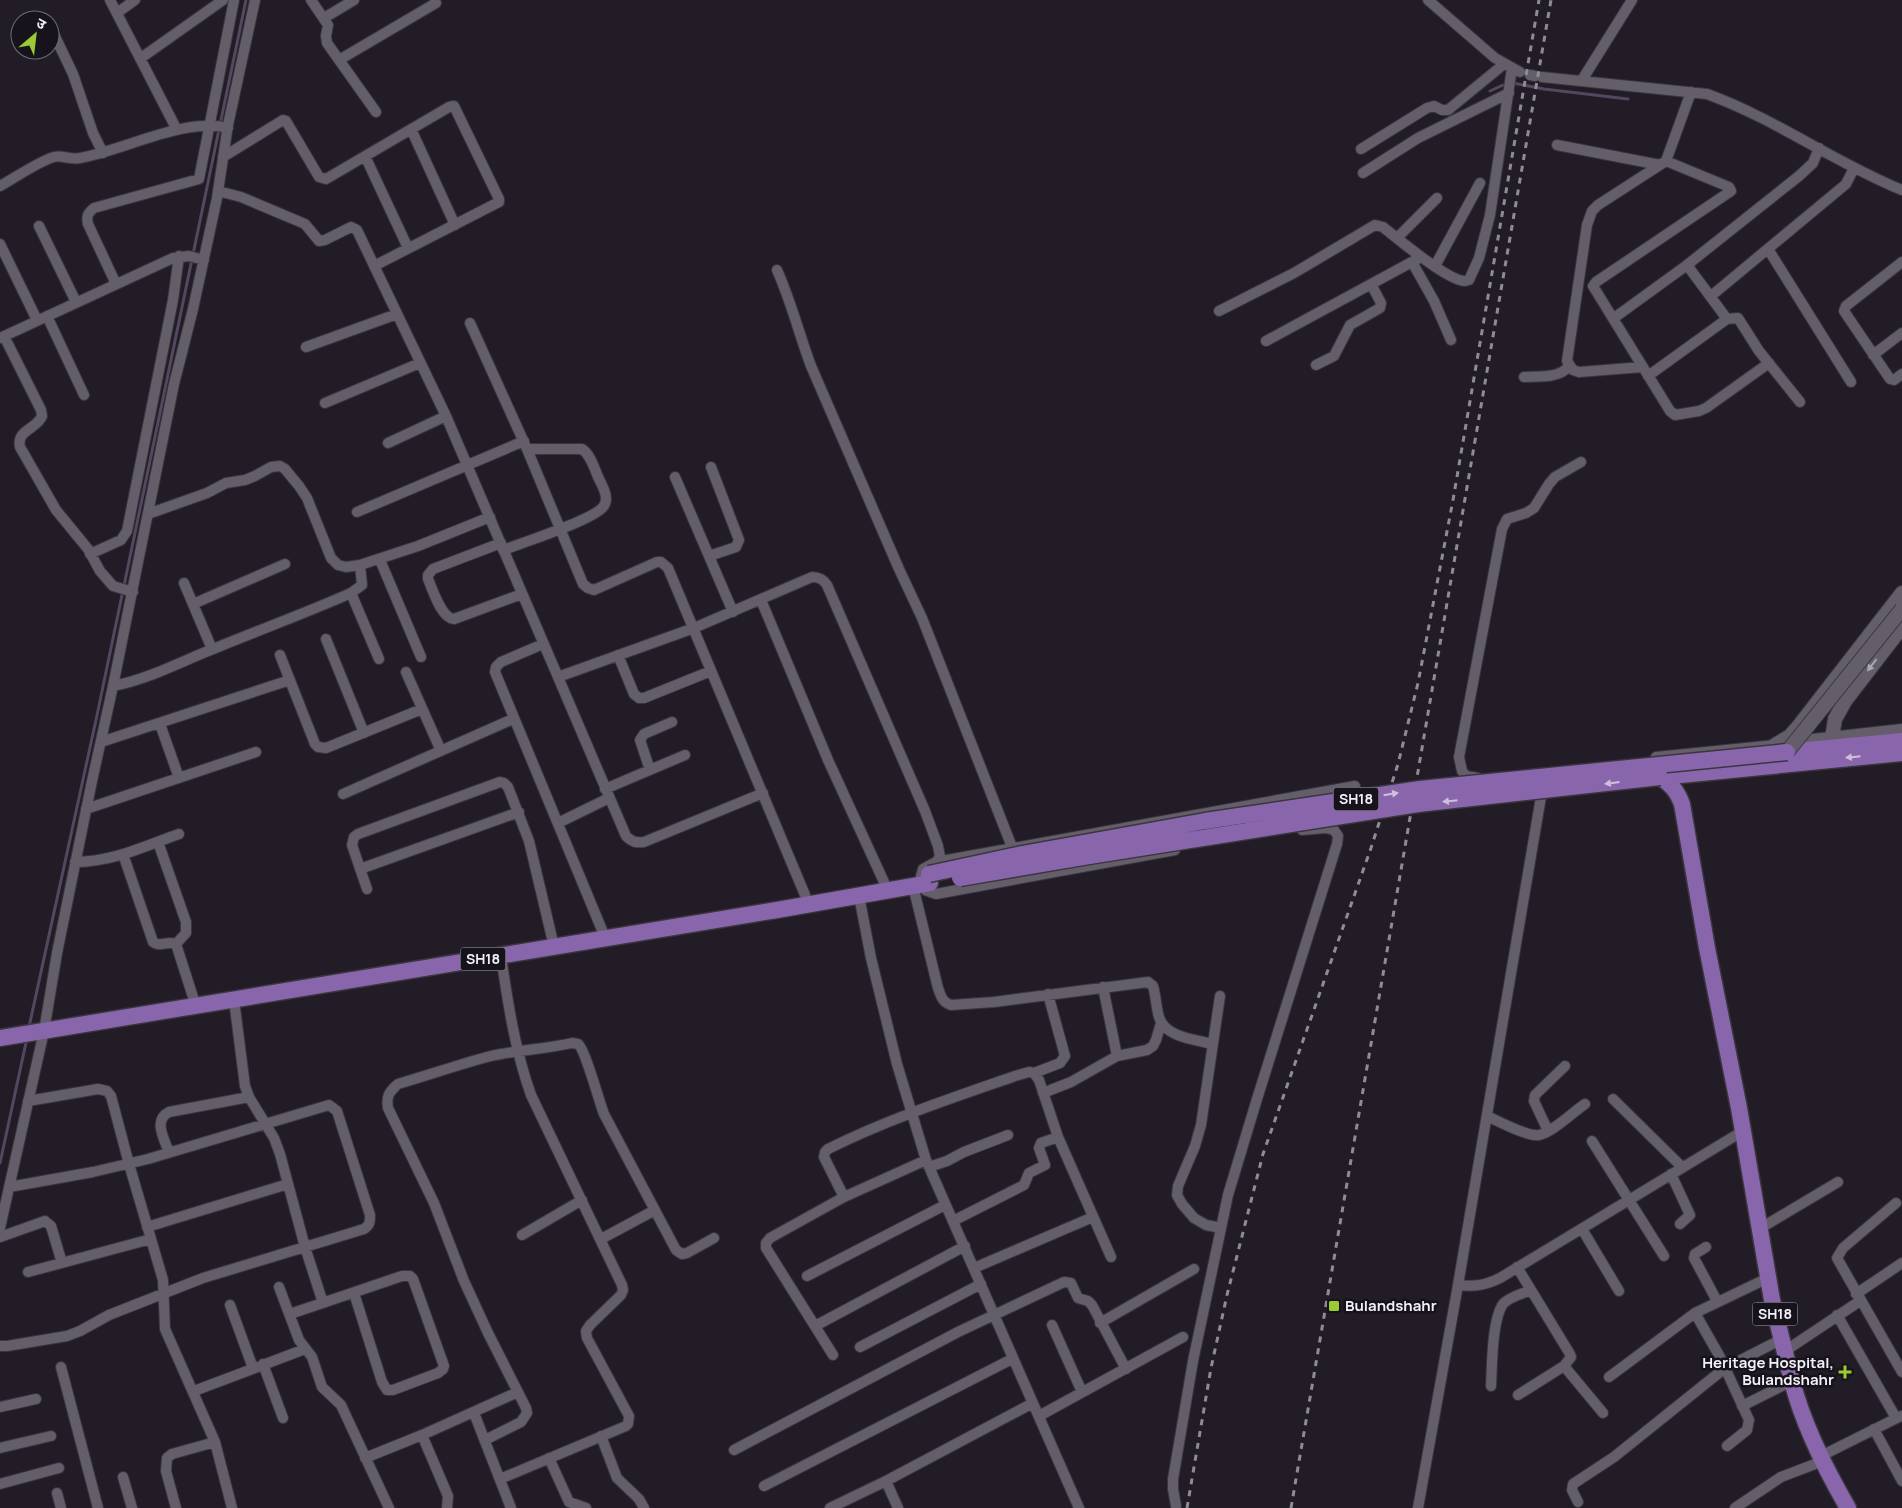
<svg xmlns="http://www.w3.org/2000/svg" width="1902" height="1508" font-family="Manrope,'Noto Sans Devanagari',sans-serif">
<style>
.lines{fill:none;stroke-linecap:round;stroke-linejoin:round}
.stream{stroke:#544860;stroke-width:3}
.minor-casing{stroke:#39363d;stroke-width:12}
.tertiary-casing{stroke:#39363d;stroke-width:16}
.primary-casing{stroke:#39363d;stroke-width:19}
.minor{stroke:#635e69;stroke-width:10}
.tertiary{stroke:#635e69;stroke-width:14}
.primary{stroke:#8966ac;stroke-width:16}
.rail{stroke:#908c95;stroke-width:3;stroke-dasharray:6 6;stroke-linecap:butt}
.tertiary-bridge-casing{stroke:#39363d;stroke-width:16;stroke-linecap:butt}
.primary-bridge-casing{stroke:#39363d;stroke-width:19;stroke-linecap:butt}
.tertiary-bridge{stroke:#635e69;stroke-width:14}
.primary-bridge{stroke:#8966ac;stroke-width:16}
.oneway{fill:#aba7b0}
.oneway2{fill:#cec0dd}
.poi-dot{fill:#9bcb33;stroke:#17131c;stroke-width:2}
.labels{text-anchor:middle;stroke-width:5;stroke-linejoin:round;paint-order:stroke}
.shield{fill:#17131c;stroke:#b1aeb5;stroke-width:1}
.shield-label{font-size:14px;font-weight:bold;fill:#f3f0f7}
.poi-label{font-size:15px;font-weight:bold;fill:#f3f0f7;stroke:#17131c;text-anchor:start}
</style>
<rect width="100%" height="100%" fill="#211c26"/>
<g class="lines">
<!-- stream -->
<path class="stream" d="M 1513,83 L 1544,89 L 1628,99
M 1490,91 L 1503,85
M 29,1027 L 96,720 L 246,0
M 0,1163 L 27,1038"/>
<defs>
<path id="minor" d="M 110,0 L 177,130
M 311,0 L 328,25 L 326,36 L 327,43 L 376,112
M 1428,0 L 1495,58 L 1520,72
M 117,13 L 135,0
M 324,18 L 354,0
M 50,26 L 73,74 L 93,133 L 103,153
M 141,58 L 223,0
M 339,60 L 436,3
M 1530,75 L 1535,76
M 1542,77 L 1707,94 C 1776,119 1835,163 1902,190
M 1582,80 L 1632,0
M 411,129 L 455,225
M 1557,145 L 1660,165
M 1361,149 L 1427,108 L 1434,106 L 1442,110 L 1448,110 L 1504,64
M 365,156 L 408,248
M 223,157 L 283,120 L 286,121 L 319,177 L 326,179 L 449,107 L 454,106 L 499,199 L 499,202 L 374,266
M 1666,161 L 1729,187 L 1731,191 L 1596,282 L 1593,286 L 1670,411 L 1675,415 L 1699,411 L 1706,408 L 1769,363
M 1363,173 L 1418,138 L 1509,93
M 0,186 C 13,179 41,160 54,157 C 62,155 71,160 80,158 C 125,150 185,117 228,128
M 218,191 L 241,197 L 305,224 L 319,241 L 325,240 L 351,227 L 357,230 L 446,416 L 558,677
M 39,226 L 76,302
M 1397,238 L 1437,198
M 0,244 L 37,320
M 1768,249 L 1851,382
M 1412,262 L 1434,301 L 1451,340
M 1902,262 L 1846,306 L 1844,311 L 1890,379 L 1894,380 L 1902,374
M 1687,265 L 1727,319 L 1738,318 L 1759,351 L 1800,402
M 1435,266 L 1480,183
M 777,270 C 791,301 799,334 811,366 L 899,569 L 922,618 L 1012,847
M 116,284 L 88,224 C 86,216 88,213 94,208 L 199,179 L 234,0
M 1711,296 L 1846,184 L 1854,168
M 1219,311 L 1294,273 L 1375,225 L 1383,227 C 1398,239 1448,281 1465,281 L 1469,280 L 1479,258 L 1490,215 L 1512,68
M 47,316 L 84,395
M 1614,318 L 1687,265 L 1799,176 L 1813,163 L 1819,148
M 470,323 L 527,449 L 583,584 L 588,588 L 594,590 L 657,562 L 661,562 L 668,568 L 805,895
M 4,336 L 41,410 L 42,416 C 37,429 16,430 20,447 L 56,510 L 88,549 L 100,571 L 113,586 L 133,592
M 0,338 L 173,258 L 189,256 L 204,260
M 1266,341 L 1421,257
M 306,347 L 397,314
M 1873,355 L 1902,333
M 1316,365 L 1334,356 L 1350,325 L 1380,308 L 1381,303 L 1371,284
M 1643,367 L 1579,372 L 1573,370 L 1567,361 L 1587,225 L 1592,211 L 1598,205 L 1666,161 L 1691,92
M 1648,376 L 1727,319
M 1524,377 C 1539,376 1559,379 1569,366
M 325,403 L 420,363
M 388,443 L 446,416
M 675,477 L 733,612
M 357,512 L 524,441
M 148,514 L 207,493 L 226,483 L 245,480 L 255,476 L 271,467 L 280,466 L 285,469 L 299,486 L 307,498 L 331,558 L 338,565 L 346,567 L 360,565 L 418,546 L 490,517
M 501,543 L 433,569 L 428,575 L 428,579 C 433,590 441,618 454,619 L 522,594
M 503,550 C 522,543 593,520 603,507 C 610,499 603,487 599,479 C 594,468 591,455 582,449 L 527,449
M 90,554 L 121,540 L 127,531 L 173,300 L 179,256
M 709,556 L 736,547 L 739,540 L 711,467
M 380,560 L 421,657
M 184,583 L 212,649
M 351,593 L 379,659
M 761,600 L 828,760 L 884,882
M 193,604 L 285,564
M 326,639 L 364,733
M 543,644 L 501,662 L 496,667 L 495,672 L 602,930
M 280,655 L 315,744 L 318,747 L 326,748 L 422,709
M 618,655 L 634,694 L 639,698 L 644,698 L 711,671
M 406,672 L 441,751
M 113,686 C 149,679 180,662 213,649 C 259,630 306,613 351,593 L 362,585 L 360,565
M 160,724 L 179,778
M 101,742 L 290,680
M 1656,757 L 1775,745
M 650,770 L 640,740 L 644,734 L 672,722
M 1478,778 L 1466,776 L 1462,771 L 1459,757 L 1502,529 L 1507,519 L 1526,513 L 1534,508 L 1549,484 L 1555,477 L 1581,462
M 605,789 L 685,755
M 763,793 L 644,842 C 636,843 632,842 626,836 L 558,677 L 694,628 L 812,577 C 819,577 823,579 827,585 L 925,811 L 938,846 L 940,857 L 936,862 L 923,869 L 921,876 L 925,890 L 936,894 L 1175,850
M 343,794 L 513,719
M 86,809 L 256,752
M 558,823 L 609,798
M 158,842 L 186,922 L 186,933 L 176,944
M 123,854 L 153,942 C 160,948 168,940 176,944 L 193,997
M 75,862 C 112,862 145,846 179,834
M 936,862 L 1355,786
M 360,869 L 519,812
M 913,886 L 938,988 C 941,996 942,1002 951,1005 L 994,1002 L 1148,982 L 1153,986 C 1156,996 1156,1007 1159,1017 C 1165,1037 1193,1039 1212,1044
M 367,889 L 352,845 L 354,837 L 358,834 L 500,782 L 504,783 L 508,787 L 529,841 L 552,938
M 859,896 L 871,958 L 897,1064 L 926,1160 L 1079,1508
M 1103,987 L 1117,1056
M 1220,996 L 1201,1125 L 1195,1146 L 1178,1186 L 1177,1195 L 1182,1204 L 1194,1218 L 1206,1225 L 1221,1228
M 234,1000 L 245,1086 L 249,1097 L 274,1138 L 280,1154 L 305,1247 L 323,1303
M 1034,1073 L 1060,1063 L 1065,1056 L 1048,994
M 1043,1093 L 1071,1082 L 1117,1056 L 1147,1050 L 1153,1046 L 1156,1040 L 1161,1023
M 1613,1099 L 1682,1167
M 28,1101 L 98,1089 L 107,1091 L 111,1096 L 129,1164 L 163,1280 L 165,1329 L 215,1442 L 232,1508
M 1487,1116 C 1498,1121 1528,1137 1539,1135 C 1553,1132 1573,1112 1585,1104
M 1548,1131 L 1534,1101 L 1535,1095 L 1565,1066
M 1592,1141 L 1664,1256
M 169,1152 C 164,1139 153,1120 169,1112 L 249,1097
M 929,1167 L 947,1161 L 964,1152 L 1008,1135
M 1671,1174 L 1690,1215 L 1680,1224
M 844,1197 L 824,1157 L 825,1152 L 828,1149 C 888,1119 952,1098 1015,1076 L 1029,1072 L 1034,1073 L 1039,1080 L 1058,1137 L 1111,1257
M 1896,1203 L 1843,1248 L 1837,1258 L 1902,1372
M 953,1221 L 1024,1185 L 1029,1173 L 1045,1165 L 1039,1148 L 1041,1143 L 1058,1137
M 147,1227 L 288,1184
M 0,1228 L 44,1031 L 57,953 L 92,781 L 113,686 L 174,384 L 193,309 L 217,198 L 228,125 L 255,0
M 1582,1229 L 1619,1291
M 1759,1229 L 1838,1182
M 522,1235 L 582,1200
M 0,1237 L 45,1221 L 51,1226 L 62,1263
M 601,1239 L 655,1210
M 1706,1247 L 1695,1254 L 1694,1258 L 1717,1301
M 1517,1267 L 1570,1354 L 1571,1357 L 1564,1366 L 1518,1395
M 974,1268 L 1093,1217
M 28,1272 L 151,1239
M 807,1276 L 945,1205
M 1458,1285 C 1475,1287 1486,1285 1500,1278 L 1743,1131
M 279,1287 L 299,1340 L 312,1357 L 322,1387 L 341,1405 L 389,1508
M 1856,1294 L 1902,1263
M 230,1305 L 253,1368
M 1695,1313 L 1720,1357 L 1749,1420 L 1747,1430 L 1727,1446
M 290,1314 L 402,1276 L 410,1276 L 413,1279 L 444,1366 L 443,1369 L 438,1373 L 393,1390 L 387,1390 L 382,1382 L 354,1293
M 1837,1315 L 1896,1418
M 1100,1323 L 1194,1269
M 1052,1325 L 1082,1392
M 815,1326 L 965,1246
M 0,1346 L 7,1346 L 67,1336 L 80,1331 L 109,1315 L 203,1278 L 364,1229 C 370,1225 370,1222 370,1215 L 337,1111 L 329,1105 L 148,1159 L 93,1172 L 9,1187
M 860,1347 L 981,1284
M 1785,1351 L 1860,1301
M 833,1355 L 766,1248 L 766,1243 L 770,1238 L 844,1197 L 926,1160
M 263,1364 L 283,1418
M 1564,1366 L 1603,1413
M 61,1367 L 98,1508
M 1609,1377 L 1695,1313 L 1768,1278
M 1491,1386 C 1492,1366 1492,1320 1503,1304 C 1509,1297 1522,1294 1531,1290
M 194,1391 L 305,1349
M 1742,1406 L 1792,1381
M 0,1407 L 36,1399
M 474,1413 L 511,1508
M 1039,1416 L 1183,1337
M 1874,1429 L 1902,1481
M 422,1435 L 448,1496 L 447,1508
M 601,1436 L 617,1478 L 639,1499 L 644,1508
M 485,1440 L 521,1422 L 527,1413 L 526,1408 L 488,1333 L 464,1281 L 434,1203 L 388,1108 C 386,1096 389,1092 398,1084 C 429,1075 460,1064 491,1056 C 518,1050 546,1049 572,1043 L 578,1044 C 585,1049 599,1101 604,1114 L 676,1250 L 682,1254 L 687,1253 L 714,1238
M 0,1448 L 51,1436
M 734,1450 L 958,1332 L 1064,1282 L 1071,1283 L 1078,1298 L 1088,1301 L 1092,1305 L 1126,1369
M 1821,1456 L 1901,1416
M 365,1458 L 422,1435 L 518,1392
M 549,1458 L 569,1502 L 586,1508
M 123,1477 L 132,1508
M 500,1479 L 626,1426 L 628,1424 L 629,1416 L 587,1338 L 586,1331 L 590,1325 L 621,1295 L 623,1290 L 622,1285 L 531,1095 C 515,1050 508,1004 501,956
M 886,1481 L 898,1508
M 0,1484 L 59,1468
M 764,1486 L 1012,1359
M 57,1493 L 61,1508
M 1578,1502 L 1572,1490 L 1573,1484 L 1614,1457 L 1725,1368 L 1782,1339
M 1176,1506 L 1173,1489 L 1173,1479 L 1193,1361 L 1228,1195 L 1257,1099 L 1337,844 L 1338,836 L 1334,830 L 1326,828 L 1302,830
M 176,1508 L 166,1471 L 167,1458 L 172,1454 L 215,1442
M 830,1508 L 886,1481 L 1033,1403
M 1418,1508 L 1458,1285 L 1542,791
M 1735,1508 L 1781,1477 L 1823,1461"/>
<path id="tertiary" d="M 1832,738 L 1835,719 L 1845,701 L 1902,627
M 1786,744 L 1902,731
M 1775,745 L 1790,736 L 1798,727 L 1902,593"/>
<path id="primary" d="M 1787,752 L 1902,741
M 1660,777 C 1672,785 1677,791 1682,804 L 1707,948 L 1739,1108 L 1772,1300 L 1792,1381 C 1803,1424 1826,1470 1848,1508
M 1660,777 L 1902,753
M 0,1038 L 777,910 L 930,883"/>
</defs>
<!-- minor casing -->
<use href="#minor" class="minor-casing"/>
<!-- tertiary casing -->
<use href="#tertiary" class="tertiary-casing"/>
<!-- primary casing -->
<use href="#primary" class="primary-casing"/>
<!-- minor -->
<use href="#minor" class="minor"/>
<!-- tertiary -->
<use href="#tertiary" class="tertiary"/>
<!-- primary -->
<use href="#primary" class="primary"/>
<!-- rail -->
<path class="rail" d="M 1187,1508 L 1211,1368 L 1227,1295 L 1263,1154 L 1371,848 L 1398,764 L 1418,683 L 1453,500 L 1539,0
M 1291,1508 L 1551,0"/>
<defs>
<path id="tertiary-bridge" d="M 1787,752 L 1902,609"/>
<path id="primary-bridge" d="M 929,874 L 1022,854 L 1205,821 L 1420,789 L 1787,752
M 960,878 L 1089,856 L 1418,804 L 1660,777"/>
</defs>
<!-- tertiary-bridge casing -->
<use href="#tertiary-bridge" class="tertiary-bridge-casing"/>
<!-- primary-bridge casing -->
<use href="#primary-bridge" class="primary-bridge-casing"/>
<!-- tertiary-bridge -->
<use href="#tertiary-bridge" class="tertiary-bridge"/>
<!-- primary-bridge -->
<use href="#primary-bridge" class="primary-bridge"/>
</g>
<!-- one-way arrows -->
<defs><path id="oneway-solid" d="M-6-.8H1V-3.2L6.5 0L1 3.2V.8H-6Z" transform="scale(1.25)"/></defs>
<use class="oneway" href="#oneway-solid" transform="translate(1872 665) rotate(128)"/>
<g class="oneway2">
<use href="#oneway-solid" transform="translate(1853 757) rotate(174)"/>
<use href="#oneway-solid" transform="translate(1612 783) rotate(173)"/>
<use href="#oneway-solid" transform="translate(1391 794) rotate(-9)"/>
<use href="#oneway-solid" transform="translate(1450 801) rotate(174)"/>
</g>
<!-- markers -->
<g class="poi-dot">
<rect x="1328" y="1300" width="12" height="12" rx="2.5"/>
<path d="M1842.5 1364.5h5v5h5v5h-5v5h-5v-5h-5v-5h5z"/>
</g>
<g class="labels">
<!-- shield labels -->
<g class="shield">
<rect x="1333.5" y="787.5" width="45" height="23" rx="4"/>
<rect x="460.5" y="947.5" width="45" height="23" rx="4"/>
<rect x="1752.5" y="1302.5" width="45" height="23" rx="4"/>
</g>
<g class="shield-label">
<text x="1356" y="804">SH18</text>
<text x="483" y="964">SH18</text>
<text x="1775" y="1319">SH18</text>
</g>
<!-- poi labels -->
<g class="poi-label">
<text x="1345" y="1311">Bulandshahr</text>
<text x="1834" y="1368" text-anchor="end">Heritage Hospital,<tspan x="1834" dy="17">Bulandshahr</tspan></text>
</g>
</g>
<!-- north arrow -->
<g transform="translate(35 35) rotate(28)"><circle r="24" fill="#17131c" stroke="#6f6b74"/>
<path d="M0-4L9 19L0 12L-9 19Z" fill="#9bcb33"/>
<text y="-8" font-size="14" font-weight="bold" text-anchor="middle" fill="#f3f0f7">उ</text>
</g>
</svg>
